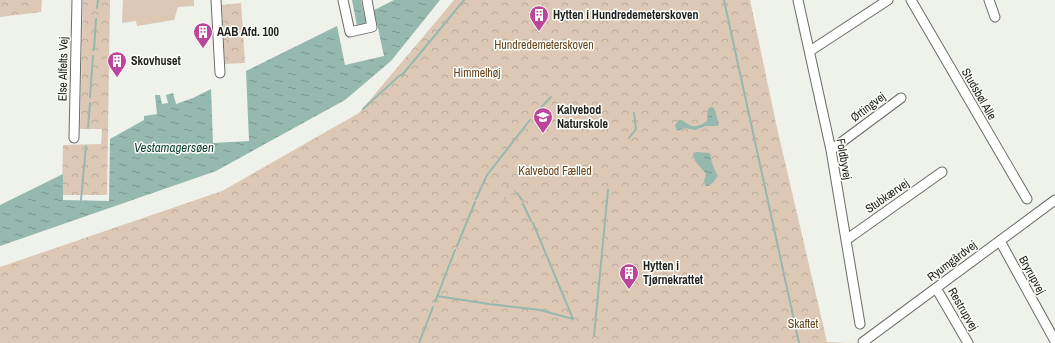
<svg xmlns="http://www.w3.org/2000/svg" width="1055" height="343" font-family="'Archivo Narrow',sans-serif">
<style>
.grass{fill:#dcc8b5}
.forest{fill:url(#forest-crowns)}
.wetland{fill:url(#wetland-marsh)}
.water{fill:url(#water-ripples)}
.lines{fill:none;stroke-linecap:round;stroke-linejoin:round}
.stream{stroke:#96b9af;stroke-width:2}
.minor-casing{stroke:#6a6c67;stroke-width:11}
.minor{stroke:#fff;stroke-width:9}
.labels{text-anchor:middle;stroke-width:3;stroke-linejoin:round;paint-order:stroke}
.poi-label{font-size:12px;font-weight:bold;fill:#1e1e1c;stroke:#fcfef9;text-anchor:start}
.park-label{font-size:12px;fill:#684521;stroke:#fcfef9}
.street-label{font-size:12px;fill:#1e1e1c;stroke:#fcfef9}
.water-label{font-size:13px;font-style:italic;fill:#11443a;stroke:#fcfef9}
</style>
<defs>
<pattern id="forest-crowns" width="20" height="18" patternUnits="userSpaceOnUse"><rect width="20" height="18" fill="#dcc8b5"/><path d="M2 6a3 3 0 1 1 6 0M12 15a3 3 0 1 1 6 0" fill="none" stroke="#bcab9b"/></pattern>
<pattern id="wetland-marsh" width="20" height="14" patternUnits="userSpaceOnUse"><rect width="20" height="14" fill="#dcc8b5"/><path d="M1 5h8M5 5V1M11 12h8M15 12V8" fill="none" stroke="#bcab9b"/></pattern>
<pattern id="water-ripples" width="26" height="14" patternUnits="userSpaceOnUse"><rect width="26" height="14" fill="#96b9af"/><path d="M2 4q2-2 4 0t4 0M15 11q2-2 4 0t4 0" fill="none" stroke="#7a968e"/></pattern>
</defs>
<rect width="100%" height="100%" fill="#eff1eb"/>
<!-- grass -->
<path class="grass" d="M 123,0 L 194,0 L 194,6 L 178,7 L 174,20 L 137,26 L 136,21 L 122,23 Z"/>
<!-- forest -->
<path class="forest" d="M 0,0 L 42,0 L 41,12 L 0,17 Z
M 83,0 L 110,0 L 107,195 L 62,195 L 63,145 L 101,144 L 102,129 L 80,129 Z
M 454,0 L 750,0 L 777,128 L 827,342 L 852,343 L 0,343 L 0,267 L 222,191 L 359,113 Z
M 241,3 L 245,63 L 225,64 L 222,5 Z"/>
<!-- wetland -->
<path class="wetland" d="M 513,181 L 517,185 L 517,193 L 512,199 L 504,200 L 502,196 C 504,190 508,184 513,181 Z"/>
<!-- water -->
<path class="water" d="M 352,0 L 361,0 L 366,24 L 357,26 Z
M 394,0 L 440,0 L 391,61 L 345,100 L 216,171 L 0,246 L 0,205 L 63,174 L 63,200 L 109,201 L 110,139 L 144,120 L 144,116 L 157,114 L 155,95 L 160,95 L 162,104 L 168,103 L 166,95 L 173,93 L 176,104 L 193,98 L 211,89 L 213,143 L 249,141 L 246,71 L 337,26 L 345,65 L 384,56 L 374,10 Z
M 710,107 L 713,107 L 715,110 L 719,125 L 717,126 L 706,126 L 695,130 L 685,128 L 677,131 L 675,125 L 679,120 L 682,120 C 691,128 697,128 707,121 L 708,109 Z
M 696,152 L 710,153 C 711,156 711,160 712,163 C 717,176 721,176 709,186 L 706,186 L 704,181 L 706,174 C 702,167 693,163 693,153 Z"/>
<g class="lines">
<!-- stream -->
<path class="stream" d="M 724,0 L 799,343
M 97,8 L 98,0
M 94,50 L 96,19
M 90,97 L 93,56
M 363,109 L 399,76 L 403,74 L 464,0
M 535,114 L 551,97
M 88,128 L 90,103
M 629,138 L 636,129 L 634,113
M 517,193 L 522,200
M 476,199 L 487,175 L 530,120
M 81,200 L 86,146
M 523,204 L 531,221
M 533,223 L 573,319
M 457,246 L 475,202
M 437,296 L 489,304 L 540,310 L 573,319
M 435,302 L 455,250
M 594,336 L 608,190
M 419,343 L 433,307"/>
<defs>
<path id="minor" d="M 216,0 L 220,73
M 343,0 L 350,32 L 372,27 L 367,0
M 798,0 L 831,150 L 860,324
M 911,0 L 1027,199
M 989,0 L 995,17
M 810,51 L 888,0
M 74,138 L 77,0
M 831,150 L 901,98
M 846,240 L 942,172
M 1000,241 L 1055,341
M 936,288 L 968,343
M 864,343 L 863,342 L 1055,200"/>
</defs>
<!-- minor casing -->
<use href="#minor" class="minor-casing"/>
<!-- minor -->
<use href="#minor" class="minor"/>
</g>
<!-- icons -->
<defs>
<symbol id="building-pin" viewBox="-11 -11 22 30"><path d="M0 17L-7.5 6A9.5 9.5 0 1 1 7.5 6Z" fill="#bc459b" stroke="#fcfef9"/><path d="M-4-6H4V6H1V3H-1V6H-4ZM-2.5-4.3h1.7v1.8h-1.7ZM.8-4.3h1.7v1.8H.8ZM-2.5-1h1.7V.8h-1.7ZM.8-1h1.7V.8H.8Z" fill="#fff"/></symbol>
<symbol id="school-pin" viewBox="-11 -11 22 30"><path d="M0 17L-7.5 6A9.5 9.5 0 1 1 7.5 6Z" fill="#bc459b" stroke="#fcfef9"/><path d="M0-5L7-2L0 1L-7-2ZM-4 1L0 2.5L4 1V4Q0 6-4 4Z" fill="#fff"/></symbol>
</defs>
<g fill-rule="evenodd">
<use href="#building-pin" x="528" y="4" width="22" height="30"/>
<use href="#building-pin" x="192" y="21" width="22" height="30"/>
<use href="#building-pin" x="106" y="50" width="22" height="30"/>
<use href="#school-pin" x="532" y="106" width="22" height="30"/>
<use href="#building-pin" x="618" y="262" width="22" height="30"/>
</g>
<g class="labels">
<!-- poi labels -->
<g class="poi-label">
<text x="553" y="19">Hytten i Hundredemeterskoven</text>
<text x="217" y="36">AAB Afd. 100</text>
<text x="131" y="65">Skovhuset</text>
<text x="557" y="114">Kalvebod<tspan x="557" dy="14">Naturskole</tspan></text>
<text x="643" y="270">Hytten i<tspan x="643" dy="14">Tjørnekrattet</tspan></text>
</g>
<!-- park labels -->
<g class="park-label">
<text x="544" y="49">Hundredemeterskoven</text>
<text x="477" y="77">Himmelhøj</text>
<text x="555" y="175">Kalvebod Fælled</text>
<text x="803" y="328">Skaftet</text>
</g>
<!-- street labels -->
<g class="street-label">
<text transform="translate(63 69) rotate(-89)" y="4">Else Alfelts Vej</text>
<text transform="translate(979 94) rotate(60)" y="4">Studsbøl Alle</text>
<text transform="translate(868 107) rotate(-37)" y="4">Ørtingvej</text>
<text transform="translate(844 159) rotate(80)" y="4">Foldbyvej</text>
<text transform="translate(887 196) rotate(-35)" y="4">Stubkærvej</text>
<text transform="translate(952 261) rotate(-37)" y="4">Ryumgårdvej</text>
<text transform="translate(1032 275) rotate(61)" y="4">Bryrupvej</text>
<text transform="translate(963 309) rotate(60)" y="4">Restrupvej</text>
</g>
<!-- water labels -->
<g class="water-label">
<text x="174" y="152">Vestamagersøen</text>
</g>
</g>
</svg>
